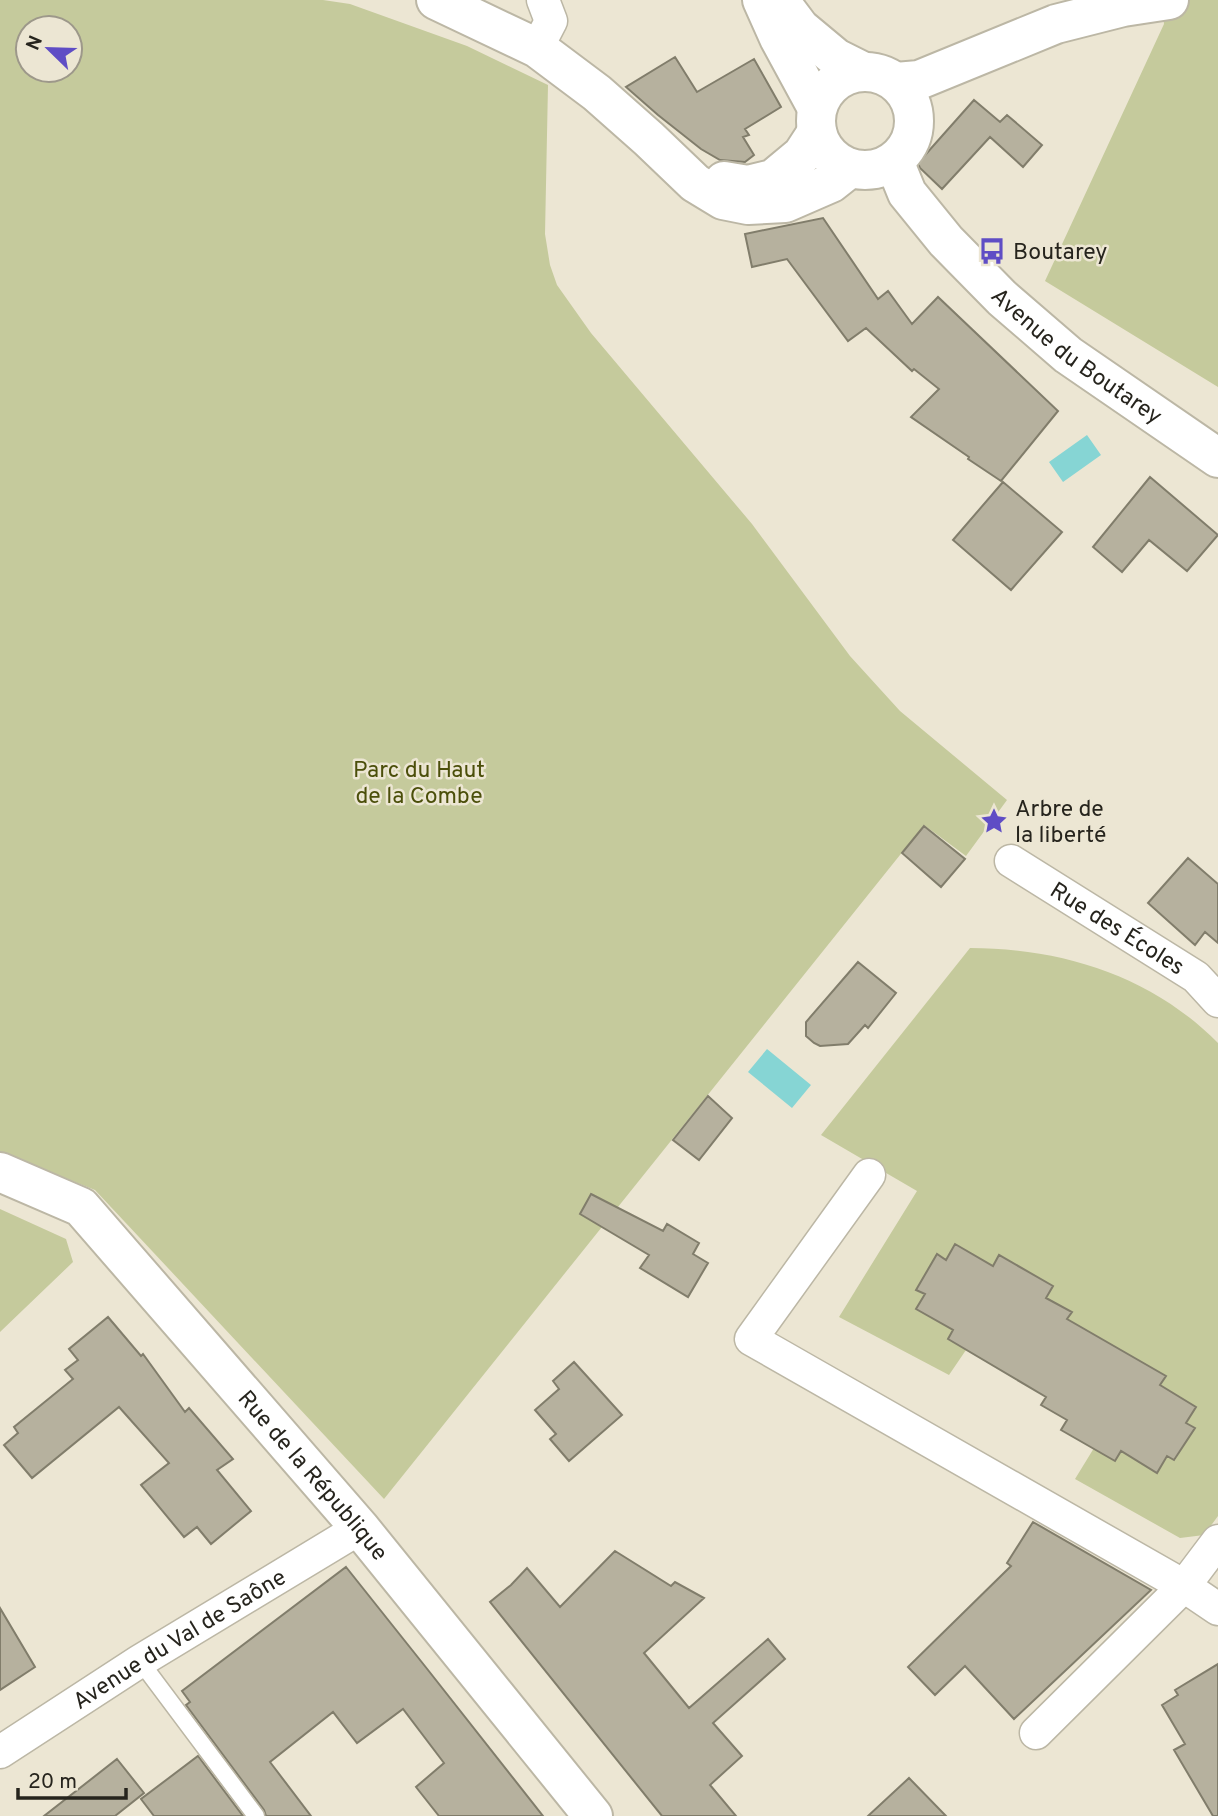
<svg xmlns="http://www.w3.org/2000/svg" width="1218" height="1816" font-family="Overpass,sans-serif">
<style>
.green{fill:#c5ca9c;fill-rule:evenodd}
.water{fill:#86d5d4}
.building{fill:#b6b19e;stroke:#817d6b;stroke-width:2}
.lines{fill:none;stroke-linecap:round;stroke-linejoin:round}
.lane-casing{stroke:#bcb7a5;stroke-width:19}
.street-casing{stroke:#bcb7a5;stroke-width:35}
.secondary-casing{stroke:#bcb7a5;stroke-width:42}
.lane{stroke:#fff;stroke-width:16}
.street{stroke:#fff;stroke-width:32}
.secondary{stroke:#fff;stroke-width:38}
.labels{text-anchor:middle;stroke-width:5;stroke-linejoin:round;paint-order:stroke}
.poi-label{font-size:23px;fill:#26241d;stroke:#ece6d3;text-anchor:start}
.street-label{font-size:23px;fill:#26241d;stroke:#ece6d3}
.park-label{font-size:23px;fill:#4b4f0a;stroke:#ece6d3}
</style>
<rect width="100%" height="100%" fill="#ece6d3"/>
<!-- green -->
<path class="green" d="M 0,0 L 323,0 L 350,4 L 467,46 L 548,85 L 545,234 L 550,265 L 557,285 L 591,333 L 752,524 L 850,656 L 900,711 L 1007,800 L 966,856 L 924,825 L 384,1499 L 95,1190 L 0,1152 ZM 28,28 L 70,28 L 70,70 L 28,70 Z
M 1161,0 L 1218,0 L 1218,387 L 1045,281 L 1164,24 Z
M 970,948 C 1062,948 1152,976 1218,1043 L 1218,1516 L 1204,1535 L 1180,1538 L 1075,1479 L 1094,1448 L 1121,1451 L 1157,1473 L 1167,1456 L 1175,1460 L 1194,1428 L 1186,1423 L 1196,1407 L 1160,1385 L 1165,1377 L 1062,1327 L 1071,1313 L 1046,1298 L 1053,1286 L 1000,1255 L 993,1266 L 955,1244 L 916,1309 L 953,1330 L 948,1339 L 966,1350 L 949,1375 L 839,1317 L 917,1191 L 821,1135 Z
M 0,1209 L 66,1239 L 73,1262 L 0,1332 Z"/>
<!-- water -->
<path class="water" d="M 1087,435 L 1101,455 L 1063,482 L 1049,462 Z
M 767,1049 L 811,1085 L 792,1108 L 748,1072 Z"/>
<!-- building -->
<path class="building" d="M 675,57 L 697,92 L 754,59 L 781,107 L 745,129 L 749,135 L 743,137 L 754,155 L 745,162 L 720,160 L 701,149 L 658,115 L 626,87 Z
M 974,100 L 1000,122 L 1007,115 L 1042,145 L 1023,167 L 990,137 L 942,189 L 920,168 L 918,163 Z
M 823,218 L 878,299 L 888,291 L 912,324 L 938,297 L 1058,411 L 1001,481 L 968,459 L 969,457 L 911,417 L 939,389 L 914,369 L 912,371 L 866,328 L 848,341 L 787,259 L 752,267 L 745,234 Z
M 1150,477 L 1218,535 L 1187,571 L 1149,540 L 1122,572 L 1093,547 Z
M 1003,482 L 1062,532 L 1011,590 L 953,540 Z
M 924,826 L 965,859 L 941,887 L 902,853 Z
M 1188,858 L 1218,884 L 1218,943 L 1205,932 L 1195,945 L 1148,903 Z
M 858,962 L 896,993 L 868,1028 L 865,1025 L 848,1044 L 820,1046 L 814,1043 L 806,1036 L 806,1022 Z
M 708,1096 L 732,1118 L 699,1160 L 673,1140 Z
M 591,1194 L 663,1231 L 667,1224 L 699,1243 L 693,1254 L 708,1263 L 688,1297 L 640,1268 L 649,1255 L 580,1214 Z
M 955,1244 L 993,1266 L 999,1255 L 1053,1286 L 1046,1298 L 1072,1312 L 1067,1319 L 1166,1376 L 1160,1385 L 1196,1407 L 1186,1423 L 1195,1428 L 1174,1460 L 1167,1456 L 1157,1473 L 1121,1451 L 1115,1461 L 1061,1430 L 1067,1420 L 1041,1405 L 1046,1397 L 948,1339 L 953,1330 L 916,1309 L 925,1294 L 916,1290 L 937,1254 L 946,1260 Z
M 108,1317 L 141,1356 L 143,1354 L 185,1412 L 189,1408 L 233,1459 L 217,1470 L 251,1511 L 211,1544 L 197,1527 L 184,1537 L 141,1485 L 169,1463 L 119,1407 L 32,1478 L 4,1445 L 18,1433 L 14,1427 L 73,1379 L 65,1370 L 78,1360 L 69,1349 Z
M 574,1362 L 622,1415 L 569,1461 L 550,1439 L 556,1434 L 535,1410 L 559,1389 L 553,1381 Z
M 1033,1522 L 1151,1590 L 1014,1719 L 965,1666 L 935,1695 L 908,1667 L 1011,1566 L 1007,1563 Z
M 615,1551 L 671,1586 L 675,1582 L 704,1598 L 644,1653 L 689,1708 L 768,1639 L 785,1659 L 713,1723 L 742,1756 L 710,1785 L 736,1816 L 662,1816 L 490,1602 L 511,1585 L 527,1568 L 560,1607 Z
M 346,1567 L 428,1670 L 543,1816 L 439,1816 L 416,1787 L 444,1763 L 403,1709 L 357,1743 L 333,1712 L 270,1762 L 311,1816 L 266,1816 L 264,1810 L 186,1705 L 190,1702 L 182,1691 Z
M 0,1608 L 35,1667 L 0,1690 Z
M 1218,1664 L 1218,1816 L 1213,1816 L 1174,1750 L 1185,1744 L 1162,1705 L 1178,1695 L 1175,1690 Z
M 198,1756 L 243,1816 L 154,1816 L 141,1799 Z
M 117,1759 L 144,1793 L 115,1816 L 44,1816 Z
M 909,1778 L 946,1816 L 868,1816 Z"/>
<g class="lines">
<defs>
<path id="lane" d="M 140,1661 L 256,1816"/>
<g id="street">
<path d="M 537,48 L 551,21 L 543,0"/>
<path id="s1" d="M 1011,861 L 1196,977 L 1218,1001"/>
<path d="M 869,1175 L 751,1339 L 1184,1586 L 1218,1609"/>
<path d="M 1036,1733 L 1184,1586 L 1218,1541"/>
<path id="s2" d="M 0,1752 L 140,1661 L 360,1528"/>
</g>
<g id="secondary">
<path d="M 436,0 L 537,48 L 597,93 L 649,139 L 695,183 L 723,200 L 748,205 L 785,203 L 831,183 L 850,168"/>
<path d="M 762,0 L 779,38 L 817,108"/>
<path d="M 779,0 L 800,28 L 836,58 L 862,71"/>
<circle cx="865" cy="121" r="49"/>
<path d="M 896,82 L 919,80 L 1056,24 L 1123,7 L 1169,0"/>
<path id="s3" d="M 894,161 L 907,193 L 946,241 L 1002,298 L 1068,355 L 1218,458"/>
<path d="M 724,181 L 748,185 L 773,179 L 802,155 L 817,132"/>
<path id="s4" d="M 0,1172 L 81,1207 L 360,1528 L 593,1816"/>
</g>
</defs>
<!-- lane casing -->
<use href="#lane" class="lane-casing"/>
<!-- street casing -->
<use href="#street" class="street-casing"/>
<!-- secondary casing -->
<use href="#secondary" class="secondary-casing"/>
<!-- lane -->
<use href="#lane" class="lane"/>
<!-- street -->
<use href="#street" class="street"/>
<!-- secondary -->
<use href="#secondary" class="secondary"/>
</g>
<!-- icons -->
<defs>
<symbol id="bus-bare" viewBox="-9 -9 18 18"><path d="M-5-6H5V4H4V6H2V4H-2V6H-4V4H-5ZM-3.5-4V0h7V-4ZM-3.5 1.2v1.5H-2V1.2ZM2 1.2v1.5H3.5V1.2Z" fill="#5f4dc5" stroke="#ece6d3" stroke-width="2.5" paint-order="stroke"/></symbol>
<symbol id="sight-bare" viewBox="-9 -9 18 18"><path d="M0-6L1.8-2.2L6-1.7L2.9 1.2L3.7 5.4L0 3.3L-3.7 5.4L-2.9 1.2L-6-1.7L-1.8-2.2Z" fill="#5f4dc5" stroke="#ece6d3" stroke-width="2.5" paint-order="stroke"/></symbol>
</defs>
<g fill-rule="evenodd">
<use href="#bus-bare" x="973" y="232" width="38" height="38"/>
<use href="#sight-bare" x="975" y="802" width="38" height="38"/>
</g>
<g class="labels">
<!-- poi labels -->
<g class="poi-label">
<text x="1013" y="259">Boutarey</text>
<text x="1015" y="816">Arbre de<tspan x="1015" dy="26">la liberté</tspan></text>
</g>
<!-- street labels -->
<g class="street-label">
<text dy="8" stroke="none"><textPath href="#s3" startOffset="271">Avenue du Boutarey</textPath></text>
<text dy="8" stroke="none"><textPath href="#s1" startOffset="126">Rue des Écoles</textPath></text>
<text dy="8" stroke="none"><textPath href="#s4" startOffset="443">Rue de la République</textPath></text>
<text dy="8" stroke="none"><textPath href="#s2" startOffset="212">Avenue du Val de Saône</textPath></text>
</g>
<!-- park labels -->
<g class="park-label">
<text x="419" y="777">Parc du Haut<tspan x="419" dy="26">de la Combe</tspan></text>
</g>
</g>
<!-- north arrow -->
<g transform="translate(49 49) rotate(293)"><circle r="33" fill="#ece6d3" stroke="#9d988a" stroke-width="2"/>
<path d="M0-5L12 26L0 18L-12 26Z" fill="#5f4dc5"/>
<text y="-10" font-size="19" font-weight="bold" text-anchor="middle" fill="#26241d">N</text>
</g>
<!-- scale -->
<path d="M18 1788v10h108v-10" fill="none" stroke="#26241d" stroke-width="3.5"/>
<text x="28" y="1788" font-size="21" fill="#26241d" stroke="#ece6d3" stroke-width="5" paint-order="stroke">20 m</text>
</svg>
